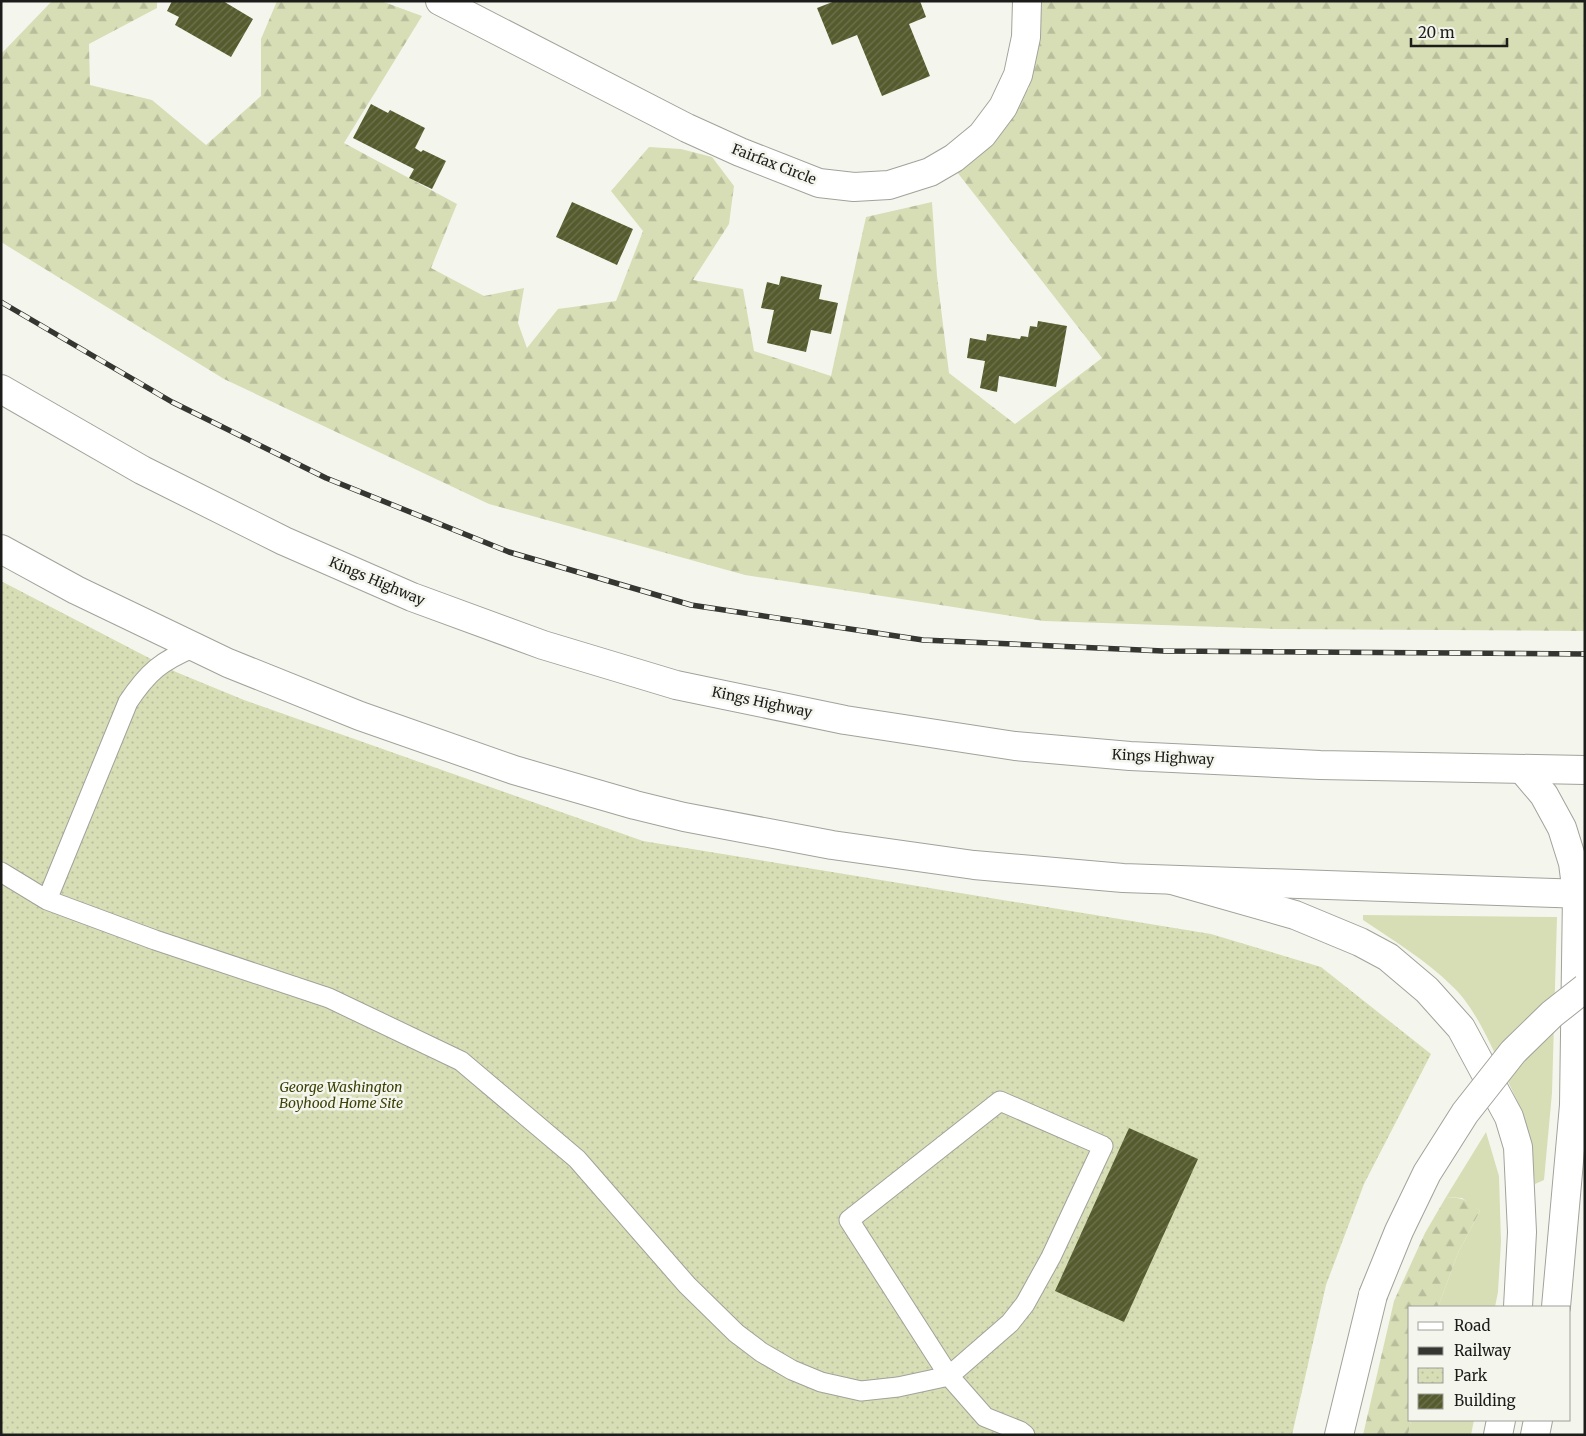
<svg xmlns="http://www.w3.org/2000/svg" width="1586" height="1436" font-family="Merriweather,serif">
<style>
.grass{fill:#d7deb5}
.forest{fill:url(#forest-firs)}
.park{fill:url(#park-dots)}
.building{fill:url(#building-hatch)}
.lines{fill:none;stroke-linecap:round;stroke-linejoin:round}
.service-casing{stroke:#a1a29a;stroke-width:21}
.minor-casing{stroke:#a1a29a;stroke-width:30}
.primary-casing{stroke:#a1a29a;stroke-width:30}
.trunk-casing{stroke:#a1a29a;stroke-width:30}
.service{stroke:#fff;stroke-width:19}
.minor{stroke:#fff;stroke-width:28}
.primary{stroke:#fff;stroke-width:28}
.trunk{stroke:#fff;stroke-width:28}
.rail-casing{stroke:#353632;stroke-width:5.5}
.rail{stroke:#f4f6ed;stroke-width:4;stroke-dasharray:11;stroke-linecap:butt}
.trunk-bridge-casing{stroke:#a1a29a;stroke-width:30;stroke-linecap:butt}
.trunk-bridge{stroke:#fff;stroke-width:28}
.labels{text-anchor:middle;stroke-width:5;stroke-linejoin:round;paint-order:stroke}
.street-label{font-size:14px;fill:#1c1d1a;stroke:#f4f6ed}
.park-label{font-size:14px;font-style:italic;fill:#3c4106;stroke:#f4f6ed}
</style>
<defs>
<pattern id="forest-firs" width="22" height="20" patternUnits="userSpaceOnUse" patternTransform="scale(1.25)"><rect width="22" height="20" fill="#d7deb5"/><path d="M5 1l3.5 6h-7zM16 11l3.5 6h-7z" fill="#b8be9b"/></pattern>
<pattern id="park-dots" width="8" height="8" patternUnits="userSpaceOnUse" patternTransform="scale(1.25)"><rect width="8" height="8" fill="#d7deb5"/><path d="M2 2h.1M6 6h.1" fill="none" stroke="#b8be9b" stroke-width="1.8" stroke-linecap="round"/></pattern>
<pattern id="building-hatch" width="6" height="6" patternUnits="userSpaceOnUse" patternTransform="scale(1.25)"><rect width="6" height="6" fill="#555b2d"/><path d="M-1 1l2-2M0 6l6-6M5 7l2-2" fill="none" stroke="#6e7350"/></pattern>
</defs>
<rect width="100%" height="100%" fill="#f4f6ed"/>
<!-- grass -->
<path class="grass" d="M 1363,915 L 1557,917 L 1552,1093 L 1544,1180 L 1535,1184 C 1533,1164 1531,1143 1525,1124 C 1520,1105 1511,1088 1503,1071 C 1490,1043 1474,1006 1452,986 C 1426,960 1394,941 1363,920 Z
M 1486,1132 L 1499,1176 L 1501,1242 L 1498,1292 L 1495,1307 L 1438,1307 L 1458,1253 L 1480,1211 L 1462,1198 L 1446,1197 Z
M 1411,1420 L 1474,1420 L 1471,1435 L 1408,1435 Z"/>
<!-- forest -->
<path class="forest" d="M 52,1 L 157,1 L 157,8 L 89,44 L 90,85 L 152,100 L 206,145 L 261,96 L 261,39 L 277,1 L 381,1 L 422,16 L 344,143 L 457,204 L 431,268 L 484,296 L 524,288 L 518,323 L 527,348 L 558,309 L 616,301 L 643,231 L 611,191 L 649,147 L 681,149 L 712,157 L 734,186 L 729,224 L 693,280 L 743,289 L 754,351 L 831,376 L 866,217 L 932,202 L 937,276 L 949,373 L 1015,424 L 1102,358 L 957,172 L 1029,88 L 1035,1 L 1585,1 L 1585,631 L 1277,629 L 1044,621 L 745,575 L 489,504 L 224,379 L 1,242 L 1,54 Z
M 1446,1197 C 1463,1198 1467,1199 1480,1211 L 1458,1253 L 1438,1307 L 1410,1307 L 1411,1420 L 1408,1435 L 1363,1435 L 1394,1301 L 1425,1233 Z"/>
<!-- park -->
<path class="park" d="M 1,581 L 176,672 L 244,700 L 643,841 L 1211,934 L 1321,967 L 1431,1054 L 1364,1184 L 1326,1285 L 1292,1435 L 1,1435 Z"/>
<!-- building -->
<path class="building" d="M 172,1 L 223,1 L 253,19 L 231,57 L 175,25 L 179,17 L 167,11 Z
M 835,1 L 920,1 L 926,17 L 909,24 L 930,76 L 882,96 L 857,35 L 832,45 L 817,8 Z
M 371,104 L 388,113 L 390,110 L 425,128 L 415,148 L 421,152 L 423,150 L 446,161 L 432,189 L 409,178 L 414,169 L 353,138 Z
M 572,202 L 633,229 L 617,265 L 556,237 Z
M 781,276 L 822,285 L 819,299 L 838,303 L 831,334 L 811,330 L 806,352 L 767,343 L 774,310 L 761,308 L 767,282 L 779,285 Z
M 1038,321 L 1067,326 L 1056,387 L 999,376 L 997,392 L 980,388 L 985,361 L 967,358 L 970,338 L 986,341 L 987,334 L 1020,339 L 1021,336 L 1028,337 L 1030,326 L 1037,327 Z
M 1129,1128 L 1198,1159 L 1124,1322 L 1055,1291 Z"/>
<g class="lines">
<defs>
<path id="service" d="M 1,872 L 47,900 L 155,940 L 329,998 L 461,1061 L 577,1159 L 687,1285 L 736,1333 L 761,1352 L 792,1370 L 821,1382 L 861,1391 L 898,1387 L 949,1376 L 1010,1323 L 1025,1304 L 1051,1257 L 1103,1146 L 1000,1101 L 849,1220 L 949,1376 L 985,1417 L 1020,1431 L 1025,1435
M 47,900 L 128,702 C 148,672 161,661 195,647"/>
<path id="minor" d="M 440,1 L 687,128 L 740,152 L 819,183 L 854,187 L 889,185 L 930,172 L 954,158 L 982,135 L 1003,107 L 1018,75 L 1026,37 L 1027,1"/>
<path id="primary" d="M 1,389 L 142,470 L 284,541 L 412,597 L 543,645 L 676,685 L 845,720 L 1015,746 L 1130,756 L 1320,765 L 1585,770
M 1,549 L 76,590 L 228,663 L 360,716 L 514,770 L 635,805 L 684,817 L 832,845 L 974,865 L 1123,878 L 1585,894"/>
<path id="trunk" d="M 1522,769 L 1544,795 L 1562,828 L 1573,863 L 1577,894 L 1574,1105 L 1556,1307
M 1172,880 L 1295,915 L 1360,942 L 1388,957 L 1427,990 L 1461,1028 L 1509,1117 L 1518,1147 L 1522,1232 L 1518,1307
M 1339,1435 L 1373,1295
M 1498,1435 L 1501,1420
M 1535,1435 L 1538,1420"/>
</defs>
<!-- service casing -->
<use href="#service" class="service-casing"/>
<!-- minor casing -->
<use href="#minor" class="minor-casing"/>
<!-- primary casing -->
<use href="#primary" class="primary-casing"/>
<!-- trunk casing -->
<use href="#trunk" class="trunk-casing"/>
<!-- service -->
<use href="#service" class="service"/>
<!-- minor -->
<use href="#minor" class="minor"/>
<!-- primary -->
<use href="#primary" class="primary"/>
<!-- trunk -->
<use href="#trunk" class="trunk"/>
<defs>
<path id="rail" d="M 1,302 L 172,402 L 326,478 L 509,552 L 691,605 L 923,640 L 1163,651 L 1585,654"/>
</defs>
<!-- rail casing -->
<use href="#rail" class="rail-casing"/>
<!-- rail -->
<use href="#rail" class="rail"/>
<defs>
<path id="trunk-bridge" d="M 1373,1295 L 1399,1231 L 1427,1173 L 1465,1113 L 1513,1052 L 1552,1014 L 1585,988"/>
</defs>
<!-- trunk-bridge casing -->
<use href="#trunk-bridge" class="trunk-bridge-casing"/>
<!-- trunk-bridge -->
<use href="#trunk-bridge" class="trunk-bridge"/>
</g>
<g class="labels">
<!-- street labels -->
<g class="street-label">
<text transform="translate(774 164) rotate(21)" y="5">Fairfax Circle</text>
<text transform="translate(377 581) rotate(23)" y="5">Kings Highway</text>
<text transform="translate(762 702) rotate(12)" y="5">Kings Highway</text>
<text transform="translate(1163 757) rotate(3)" y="5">Kings Highway</text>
</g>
<!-- park labels -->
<g class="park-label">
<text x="341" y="1092">George Washington<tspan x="341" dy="16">Boyhood Home Site</tspan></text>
</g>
</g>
<!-- border -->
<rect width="1586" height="1436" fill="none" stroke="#1c1d1a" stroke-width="5"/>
<!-- legend -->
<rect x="1408" y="1306" width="162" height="115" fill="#f4f6ed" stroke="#9e9f99"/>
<rect x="1418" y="1322" width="25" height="8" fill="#ffffff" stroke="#9e9f99"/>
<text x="1454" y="1331" font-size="15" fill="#1c1d1a">Road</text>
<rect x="1418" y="1347" width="25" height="8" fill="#353632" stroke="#9e9f99"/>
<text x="1454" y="1356" font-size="15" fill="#1c1d1a">Railway</text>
<rect x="1418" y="1368" width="25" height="15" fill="url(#park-dots)" stroke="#9e9f99"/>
<text x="1454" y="1381" font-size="15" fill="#1c1d1a">Park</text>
<rect x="1418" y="1394" width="25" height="15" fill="url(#building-hatch)" stroke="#9e9f99"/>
<text x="1454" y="1406" font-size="15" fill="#1c1d1a">Building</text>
<!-- scale -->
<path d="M1411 38v8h96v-8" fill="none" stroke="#1c1d1a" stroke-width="2.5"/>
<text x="1418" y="38" font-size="15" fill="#1c1d1a" stroke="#f4f6ed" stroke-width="4" paint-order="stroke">20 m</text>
</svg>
